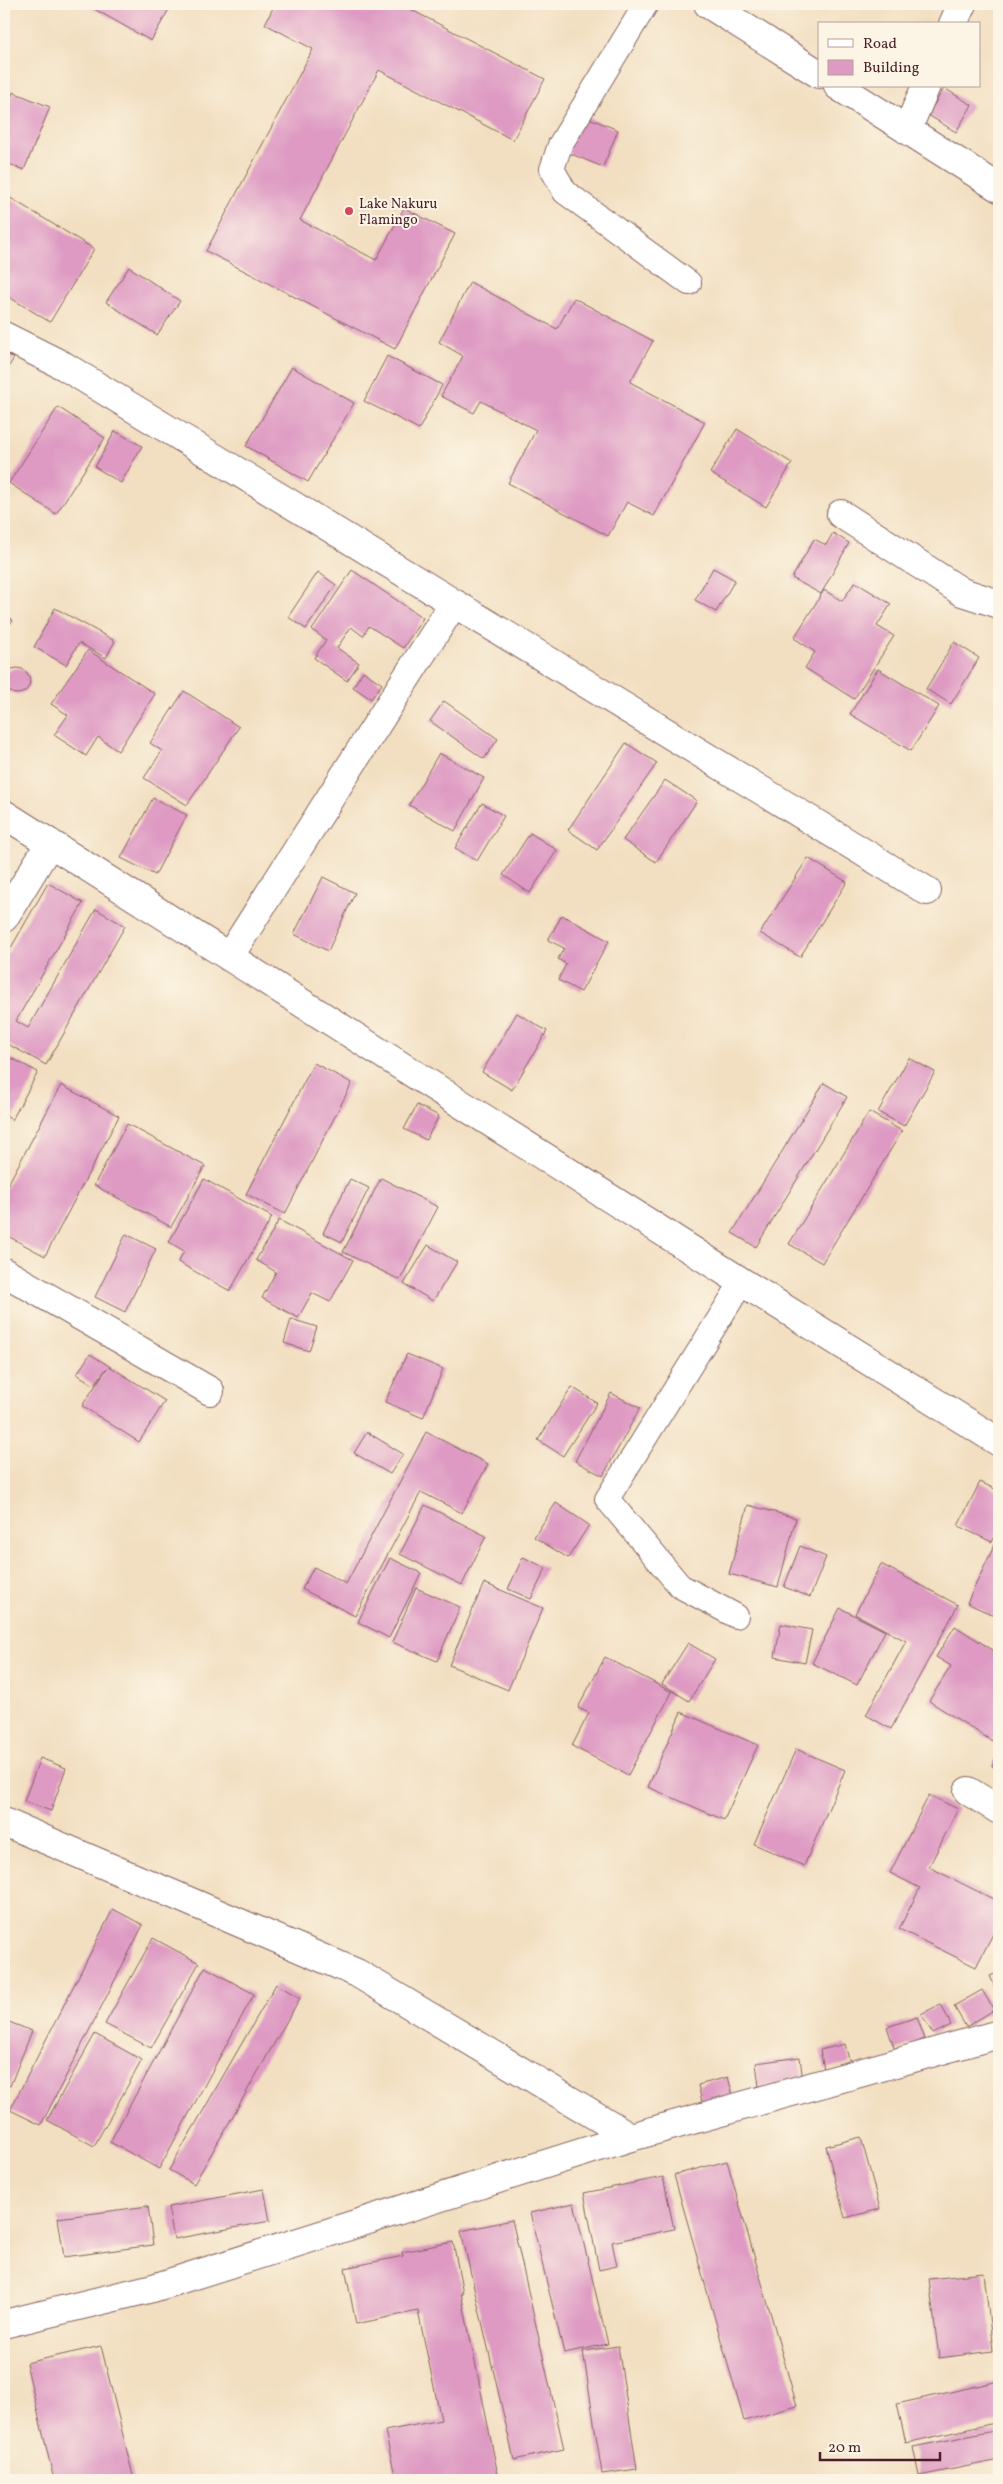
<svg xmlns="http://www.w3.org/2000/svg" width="1003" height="2484" font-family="Vollkorn,serif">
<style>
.building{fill:#de9ac3}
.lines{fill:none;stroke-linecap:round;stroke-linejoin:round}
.service-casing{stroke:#856260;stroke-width:26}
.minor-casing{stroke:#856260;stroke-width:30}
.service{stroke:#fff;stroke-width:24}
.minor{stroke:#fff;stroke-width:28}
.poi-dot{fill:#d1495b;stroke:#fcf5e5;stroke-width:2}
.labels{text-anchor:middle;stroke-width:4;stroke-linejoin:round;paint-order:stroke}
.poi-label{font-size:14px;fill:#4a1f2b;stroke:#fcf5e5;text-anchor:start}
</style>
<rect width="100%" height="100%" fill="#fcf5e5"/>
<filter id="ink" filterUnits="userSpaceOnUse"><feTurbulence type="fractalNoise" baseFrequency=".02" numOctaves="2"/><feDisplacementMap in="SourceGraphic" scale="10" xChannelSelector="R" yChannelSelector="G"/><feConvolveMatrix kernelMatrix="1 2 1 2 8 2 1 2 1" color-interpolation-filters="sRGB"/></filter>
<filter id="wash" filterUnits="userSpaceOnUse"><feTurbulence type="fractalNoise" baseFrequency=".0096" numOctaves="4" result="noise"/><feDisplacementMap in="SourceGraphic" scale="20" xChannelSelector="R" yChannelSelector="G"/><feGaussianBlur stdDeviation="1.12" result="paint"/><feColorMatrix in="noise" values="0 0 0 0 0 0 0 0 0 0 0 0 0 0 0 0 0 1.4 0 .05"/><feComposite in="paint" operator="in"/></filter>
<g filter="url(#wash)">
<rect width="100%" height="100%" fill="#f2dfc1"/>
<g id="blocks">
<!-- building -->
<path class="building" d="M 90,4 L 172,4 L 151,41 L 89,6 Z
M 275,4 L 400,4 L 545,79 L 513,140 L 379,70 L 300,220 L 376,260 L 404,208 L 455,234 L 395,349 L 206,251 L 313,49 L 265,24 Z
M 944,88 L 972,105 L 956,132 L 928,115 Z
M 13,92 L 50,107 L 24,170 L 4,162 L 4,116 Z
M 579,114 L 618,130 L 603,167 L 564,151 Z
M 4,194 L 94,249 L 50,322 L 4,294 Z
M 129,267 L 180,301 L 157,335 L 106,302 Z
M 470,282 L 557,329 L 574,298 L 653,341 L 630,382 L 705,422 L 654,516 L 627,502 L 608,536 L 508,483 L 536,430 L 481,401 L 474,413 L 441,396 L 463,356 L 439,342 Z
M 4,352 L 14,358 L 4,374 Z
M 387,356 L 442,385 L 419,429 L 364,401 Z
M 292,367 L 354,403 L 308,482 L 246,446 Z
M 58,407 L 105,438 L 56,514 L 9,483 Z
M 737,429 L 792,463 L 766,507 L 710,473 Z
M 115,431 L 142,446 L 121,483 L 95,467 Z
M 833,533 L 849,543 L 821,594 L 792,578 L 814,539 L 826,545 Z
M 713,568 L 735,580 L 716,612 L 695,600 Z
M 352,570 L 423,618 L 403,648 L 369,626 L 363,636 L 351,627 L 337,648 L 359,663 L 347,681 L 314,658 L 326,640 L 312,630 Z
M 318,572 L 336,585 L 306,629 L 288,617 Z
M 855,582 L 891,604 L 877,626 L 894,636 L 854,699 L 805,668 L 815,652 L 794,638 L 824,590 L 842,601 Z
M 55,608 L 115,641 L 106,658 L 79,643 L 66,665 L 34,647 Z
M 4,610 L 13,621 L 4,629 Z
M 954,642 L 979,658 L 951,704 L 926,689 Z
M 88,650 L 155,694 L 118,751 L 98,737 L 86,756 L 54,735 L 68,715 L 51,704 Z
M4 681a13 13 0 1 1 26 0a13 13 0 1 1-26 0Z
M 878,669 L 939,706 L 911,751 L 850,714 Z
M 363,671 L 382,684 L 371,699 L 353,687 Z
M 184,691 L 239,727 L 187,805 L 144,778 L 162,751 L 150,743 Z
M 444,701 L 498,739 L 484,759 L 430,721 Z
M 626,743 L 657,763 L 597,850 L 568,830 Z
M 439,753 L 484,778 L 455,831 L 409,805 Z
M 665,780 L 697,801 L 656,862 L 623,840 Z
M 153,798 L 187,815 L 155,875 L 121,858 Z
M 482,803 L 504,816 L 477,861 L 455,848 Z
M 530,833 L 557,850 L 530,893 L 503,875 Z
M 808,858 L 847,882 L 800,957 L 760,933 Z
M 323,877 L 355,893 L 328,951 L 294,934 Z
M 48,883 L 83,903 L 16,1021 L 28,1028 L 96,909 L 125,926 L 46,1065 L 4,1042 L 4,960 Z
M 562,915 L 609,941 L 581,992 L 558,980 L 566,964 L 558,959 L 564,948 L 548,940 Z
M 517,1013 L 547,1031 L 512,1090 L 482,1072 Z
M 11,1058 L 38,1072 L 12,1120 L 4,1115 L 4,1073 Z
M 909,1058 L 935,1072 L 904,1126 L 878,1112 Z
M 314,1063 L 352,1083 L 285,1214 L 246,1194 Z
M 824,1083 L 847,1097 L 756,1247 L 732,1233 Z
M 61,1085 L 119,1116 L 45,1256 L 4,1234 L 4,1192 Z
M 417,1105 L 439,1116 L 426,1140 L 404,1129 Z
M 869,1112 L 902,1131 L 822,1263 L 789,1244 Z
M 127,1124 L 205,1166 L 171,1227 L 94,1185 Z
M 381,1178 L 438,1207 L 400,1280 L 343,1252 Z
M 204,1179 L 272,1217 L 230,1291 L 178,1262 L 184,1251 L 169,1242 Z
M 350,1179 L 369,1188 L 342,1242 L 323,1233 Z
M 279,1220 L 353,1260 L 330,1302 L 312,1293 L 298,1318 L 262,1298 L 276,1272 L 256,1260 Z
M 126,1234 L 156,1249 L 125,1312 L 95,1297 Z
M 428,1245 L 457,1262 L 433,1301 L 404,1284 Z
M 291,1319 L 317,1327 L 309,1351 L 284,1343 Z
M 90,1354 L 165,1401 L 139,1442 L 82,1406 L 107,1368 L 94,1385 L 77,1374 Z
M 407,1354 L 443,1369 L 423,1418 L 385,1402 Z
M 572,1387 L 597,1403 L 563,1456 L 538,1440 Z
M 611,1393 L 640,1408 L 603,1476 L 575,1461 Z
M 367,1432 L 403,1454 L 390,1474 L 354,1453 Z
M 426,1432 L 488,1464 L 462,1513 L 421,1492 L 355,1616 L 302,1589 L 314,1567 L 346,1584 Z
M 980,1482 L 999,1491 L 999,1529 L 992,1542 L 958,1526 Z
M 556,1503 L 589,1525 L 568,1558 L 534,1537 Z
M 425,1505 L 486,1536 L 462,1585 L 400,1554 Z
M 748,1505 L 796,1518 L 778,1587 L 729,1574 Z
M 996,1542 L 999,1544 L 999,1618 L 967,1603 Z
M 800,1546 L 826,1557 L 810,1597 L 784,1587 Z
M 523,1557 L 546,1568 L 531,1599 L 508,1589 Z
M 390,1558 L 421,1573 L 389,1638 L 358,1622 Z
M 881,1564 L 958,1605 L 891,1729 L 866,1715 L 906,1641 L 855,1614 Z
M 484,1583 L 543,1608 L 508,1690 L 449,1665 Z
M 416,1588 L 460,1607 L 437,1661 L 392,1642 Z
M 840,1608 L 885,1631 L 857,1685 L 812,1663 Z
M 781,1624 L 812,1630 L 805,1663 L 775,1657 Z
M 955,1626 L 999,1654 L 999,1729 L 992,1741 L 929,1701 L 951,1666 L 936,1657 Z
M 688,1643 L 715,1659 L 689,1701 L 662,1684 Z
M 605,1657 L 672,1692 L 628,1775 L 572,1746 L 589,1713 L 578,1708 Z
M 681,1712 L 758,1745 L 724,1820 L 648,1787 Z
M 796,1749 L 845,1770 L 804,1866 L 754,1844 Z
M 999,1751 L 999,1770 L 992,1766 Z
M 40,1758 L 66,1768 L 51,1811 L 24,1801 Z
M 929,1795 L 958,1809 L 929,1867 L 999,1902 L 999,1922 L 976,1967 L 899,1929 L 920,1888 L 890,1873 Z
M 113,1909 L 143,1925 L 41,2125 L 10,2110 Z
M 153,1938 L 199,1963 L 151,2048 L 105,2024 Z
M 205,1967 L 254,1994 L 159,2169 L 110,2142 Z
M 999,1972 L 999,1996 L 990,1976 Z
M 276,1984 L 300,1998 L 194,2184 L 169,2170 Z
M 982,1990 L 994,2010 L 966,2027 L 954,2006 Z
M 941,2004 L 951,2025 L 933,2034 L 921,2014 Z
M 917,2017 L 925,2039 L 895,2050 L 887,2027 Z
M 4,2020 L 32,2031 L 10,2086 L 4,2084 Z
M 95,2034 L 142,2060 L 94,2146 L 47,2120 Z
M 845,2044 L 850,2063 L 824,2069 L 820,2050 Z
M 800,2057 L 803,2082 L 759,2087 L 756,2063 Z
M 728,2077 L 734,2099 L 703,2106 L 698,2085 Z
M 861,2137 L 880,2209 L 845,2218 L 826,2146 Z
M 727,2161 L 797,2406 L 744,2421 L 674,2175 Z
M 663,2177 L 674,2229 L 612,2242 L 617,2266 L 599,2270 L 584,2193 Z
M 264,2189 L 270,2221 L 174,2239 L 168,2207 Z
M 574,2203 L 608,2344 L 564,2353 L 530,2213 Z
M 148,2206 L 153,2245 L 64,2257 L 58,2218 Z
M 512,2220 L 564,2449 L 514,2460 L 461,2231 Z
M 453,2242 L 463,2293 L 461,2293 L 499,2480 L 396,2480 L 385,2431 L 441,2420 L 418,2311 L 356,2324 L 345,2268 L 403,2256 L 402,2252 Z
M 984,2273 L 993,2351 L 939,2358 L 929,2279 Z
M 101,2346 L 134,2480 L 54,2480 L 26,2363 Z
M 618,2346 L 637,2469 L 602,2474 L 583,2351 Z
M 999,2381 L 999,2422 L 906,2443 L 897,2404 Z
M 999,2430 L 999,2460 L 919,2476 L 913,2447 Z"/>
</g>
</g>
<g filter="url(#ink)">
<use href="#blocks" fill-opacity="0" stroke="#856260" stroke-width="1"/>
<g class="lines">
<defs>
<path id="service" d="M 646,4 L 560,145 L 552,169 L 565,192 L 689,283
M 736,1616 L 680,1586 L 607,1499 L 742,1282"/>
<path id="minor" d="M 708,4 L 819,74
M 953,24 L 962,4
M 838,86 L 999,188
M 907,130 L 926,86
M 4,336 L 64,366 L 927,891
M 841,514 L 962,592 L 999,604
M 4,814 L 742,1282 L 999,1442
M 4,918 L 50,843
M 229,957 L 454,603
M 4,1272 L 210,1391
M 968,1791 L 999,1810
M 4,1822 L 357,1973 L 631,2137
M 4,2324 L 153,2288 L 631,2137 L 999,2034"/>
</defs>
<!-- service casing -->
<use href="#service" class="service-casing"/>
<!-- minor casing -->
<use href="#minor" class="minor-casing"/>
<!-- service -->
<use href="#service" class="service"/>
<!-- minor -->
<use href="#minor" class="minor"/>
</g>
</g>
<!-- markers -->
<circle class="poi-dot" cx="349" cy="211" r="5"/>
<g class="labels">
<!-- poi labels -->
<g class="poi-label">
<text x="359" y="208">Lake Nakuru<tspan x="359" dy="16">Flamingo</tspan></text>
</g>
</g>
<!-- margin -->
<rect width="1003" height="2484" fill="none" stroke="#fcf5e5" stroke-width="20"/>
<!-- legend -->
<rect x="818" y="22" width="162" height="65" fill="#fcf5e5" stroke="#b59f9b"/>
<rect x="828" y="39" width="25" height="8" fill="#ffffff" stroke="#b59f9b"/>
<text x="863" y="48" font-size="15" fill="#4a1f2b">Road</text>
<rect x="828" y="60" width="25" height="15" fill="#de9ac3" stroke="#b59f9b"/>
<text x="863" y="72" font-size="15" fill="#4a1f2b">Building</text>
<!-- scale -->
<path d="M820 2452v8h120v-8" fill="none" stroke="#4a1f2b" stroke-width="2.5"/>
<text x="828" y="2452" font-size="15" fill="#4a1f2b" stroke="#fcf5e5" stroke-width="4" paint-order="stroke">20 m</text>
</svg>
